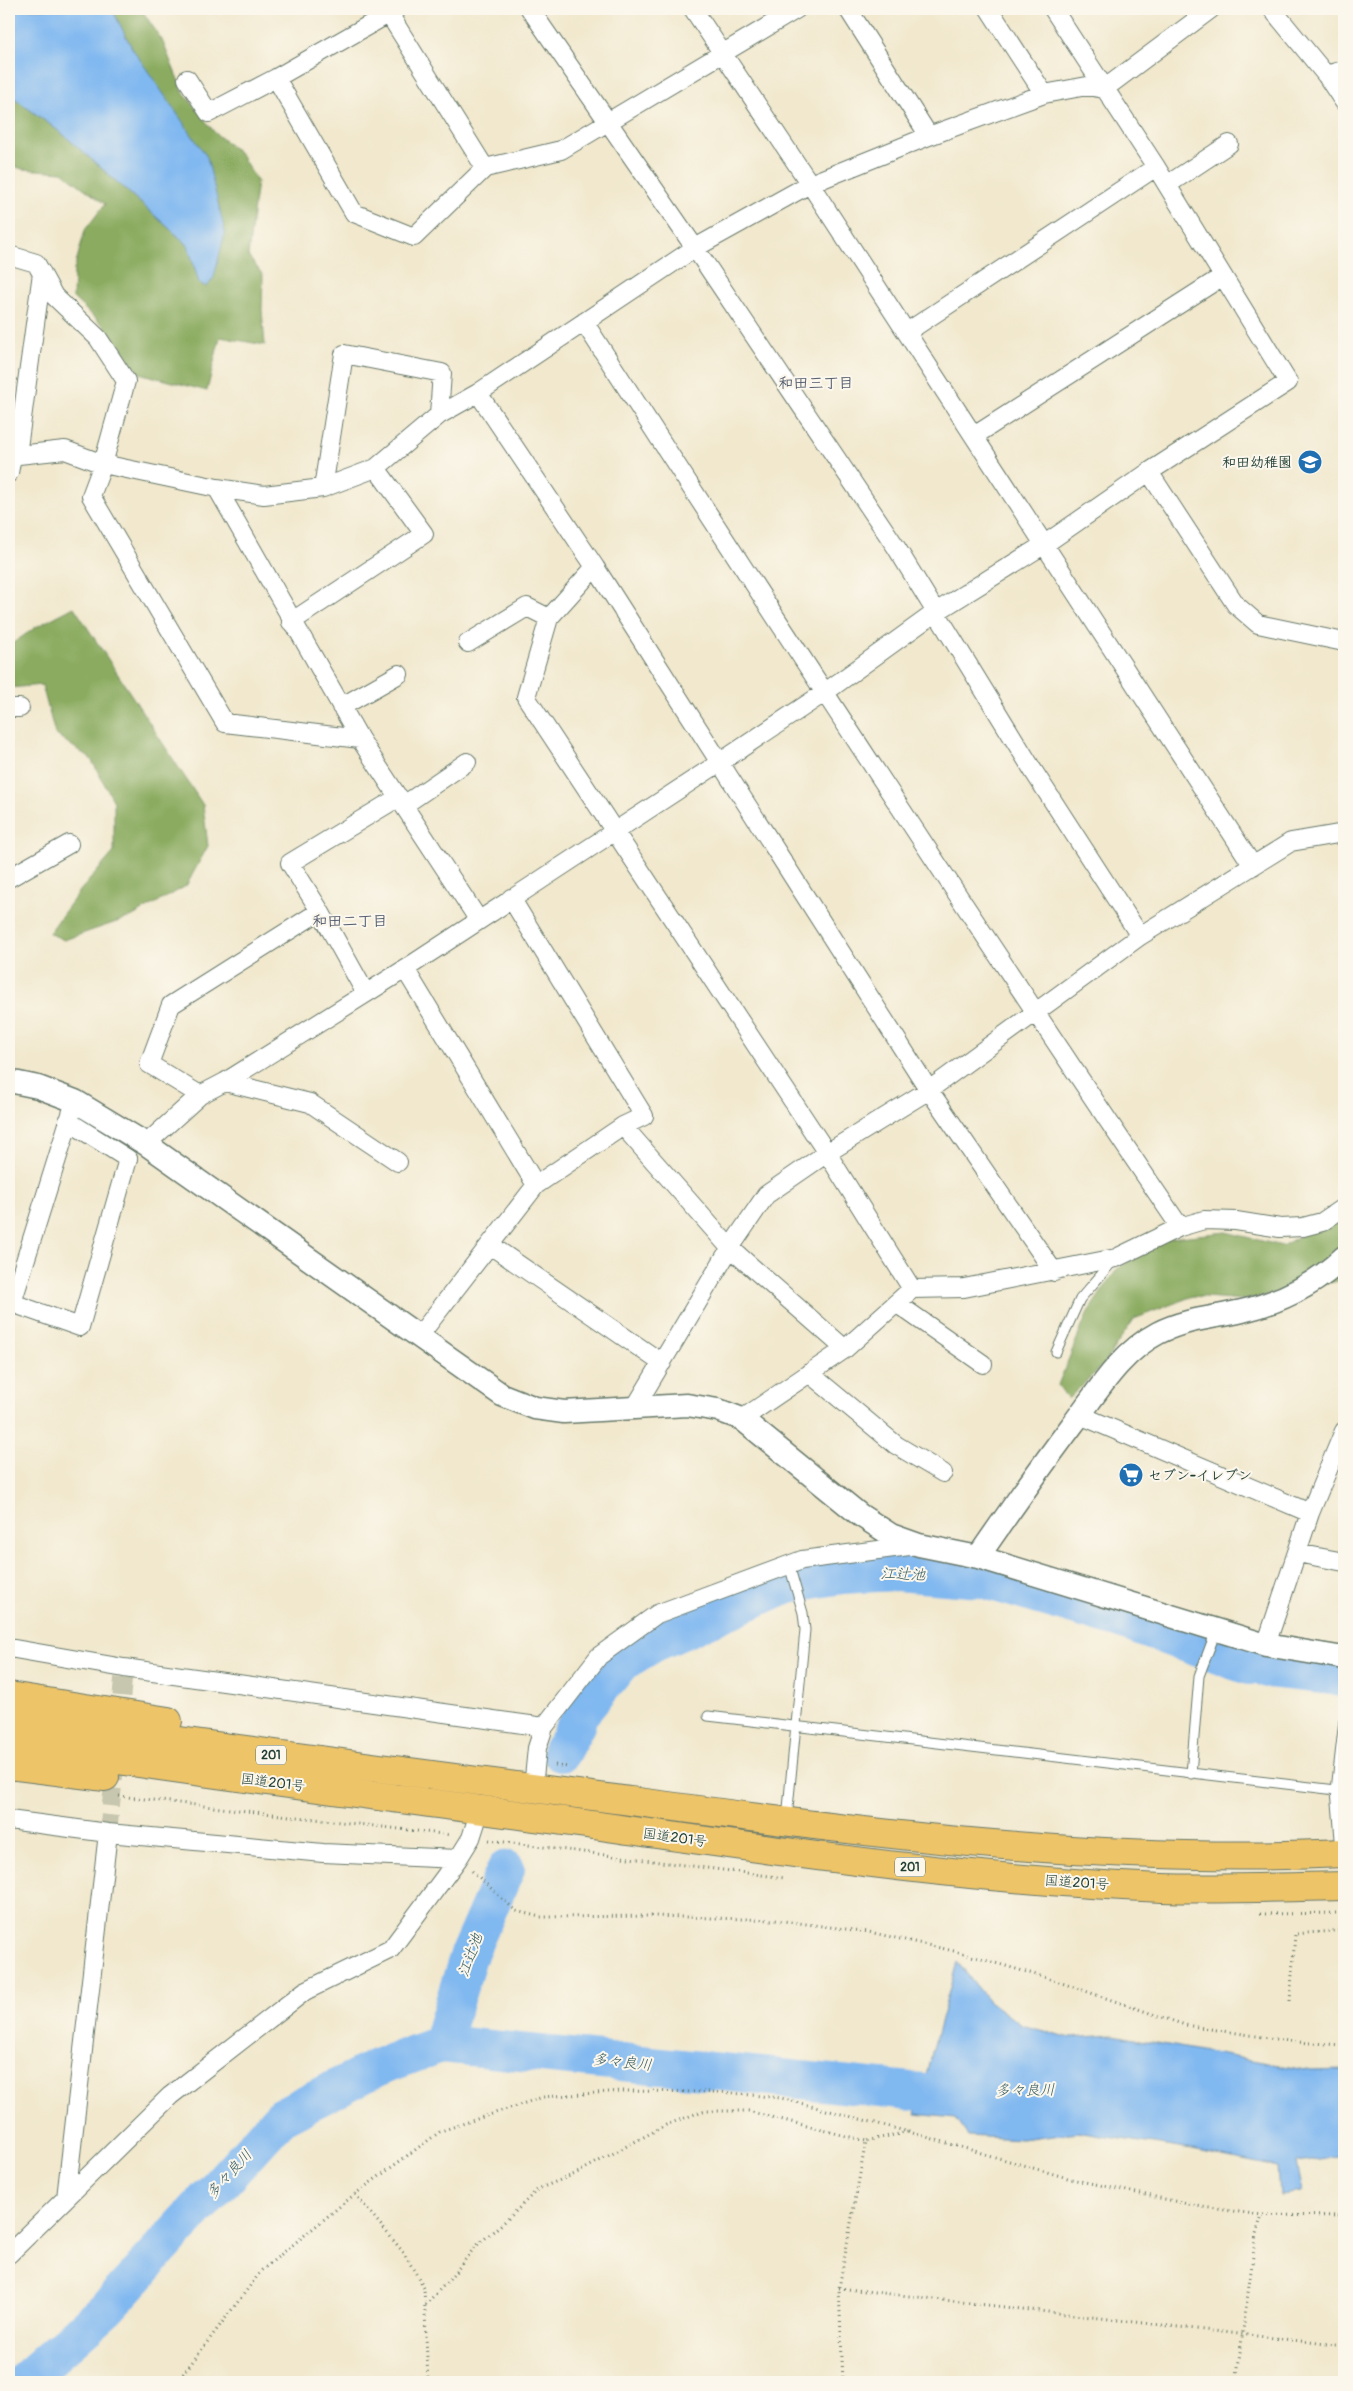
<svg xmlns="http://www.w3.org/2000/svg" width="1353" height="2391" font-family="Pangolin,'Klee One',sans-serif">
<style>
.forest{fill:#8bac60;stroke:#55744a}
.water{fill:#80b8f0;stroke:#507a92}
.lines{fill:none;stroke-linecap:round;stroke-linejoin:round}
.river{stroke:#80b8f0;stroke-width:38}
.minor-tunnel{stroke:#c7c6ae;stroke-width:18;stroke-dasharray:18 9;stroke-linecap:butt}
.service-casing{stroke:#68796a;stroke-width:11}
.minor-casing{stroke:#68796a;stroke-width:20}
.tertiary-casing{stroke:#68796a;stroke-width:25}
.trunk-casing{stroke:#68796a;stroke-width:30}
.path{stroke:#68796a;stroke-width:3;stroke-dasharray:1 4;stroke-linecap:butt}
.service{stroke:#fff;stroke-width:9}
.minor{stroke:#fff;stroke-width:18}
.tertiary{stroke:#fff;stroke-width:22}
.trunk{stroke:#eec469;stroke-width:28}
.labels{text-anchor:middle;stroke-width:4;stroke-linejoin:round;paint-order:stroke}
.shield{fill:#fbf7ec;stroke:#61756b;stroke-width:1}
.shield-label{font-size:12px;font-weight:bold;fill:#1f3d34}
.poi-label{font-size:14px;font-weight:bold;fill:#1f3d34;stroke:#fbf7ec;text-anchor:end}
.street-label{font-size:14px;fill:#1f3d34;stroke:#fbf7ec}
.neighbourhood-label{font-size:15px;font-weight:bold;fill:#576071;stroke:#fbf7ec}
.water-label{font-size:15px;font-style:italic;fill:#375c63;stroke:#fbf7ec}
</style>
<rect width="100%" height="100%" fill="#fbf7ec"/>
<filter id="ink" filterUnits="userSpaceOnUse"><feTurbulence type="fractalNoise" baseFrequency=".02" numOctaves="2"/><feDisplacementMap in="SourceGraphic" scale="10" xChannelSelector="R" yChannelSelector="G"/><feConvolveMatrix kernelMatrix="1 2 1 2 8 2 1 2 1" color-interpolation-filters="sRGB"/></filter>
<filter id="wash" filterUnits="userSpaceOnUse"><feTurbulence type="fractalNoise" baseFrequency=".0096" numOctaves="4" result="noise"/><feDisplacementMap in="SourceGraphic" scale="20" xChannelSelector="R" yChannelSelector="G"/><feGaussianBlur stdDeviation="1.12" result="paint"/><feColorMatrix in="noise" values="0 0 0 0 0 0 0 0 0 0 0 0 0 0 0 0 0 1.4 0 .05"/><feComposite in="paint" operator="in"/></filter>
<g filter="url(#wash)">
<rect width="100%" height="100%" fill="#f1e8cd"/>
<!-- forest -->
<path class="forest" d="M 112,9 L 141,9 L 162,40 L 183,92 L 215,133 L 239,152 L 257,181 L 248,256 L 263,275 L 262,310 L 265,345 L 220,337 L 207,391 L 139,373 L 105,327 L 73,298 L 74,270 L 85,230 L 105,204 L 62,172 L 22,169 L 9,164 L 9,94 L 64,135 L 188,245 L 199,283 L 207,286 L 132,48 Z
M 74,607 L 203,805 L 208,846 L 186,886 L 131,917 L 64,940 L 49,933 L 79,892 L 114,852 L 114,802 L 91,759 L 55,734 L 42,685 L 9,688 L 9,646 L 36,627 Z
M 1344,1211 L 1344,1280 L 1244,1300 L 1193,1296 L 1134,1319 L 1103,1365 L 1068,1399 L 1058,1385 L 1088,1312 L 1117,1269 L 1170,1238 L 1226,1232 L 1282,1246 Z"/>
<!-- water -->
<path class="water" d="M 9,9 L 112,9 L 132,48 L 207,157 L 225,232 L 214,277 L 207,287 L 199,283 L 188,245 L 64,135 L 9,94 Z
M 957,1962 L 989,2001 L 1021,2025 L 1071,2038 L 1113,2035 L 1311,2071 L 1344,2070 L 1344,2156 L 1296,2162 L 1302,2192 L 1280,2195 L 1278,2167 L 1192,2150 L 1077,2132 L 1021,2139 L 968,2136 L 955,2118 L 915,2114 Z"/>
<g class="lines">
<!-- river -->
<path class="river" d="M 1268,1669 L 1344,1677
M 584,1709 L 621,1663 L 654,1643 L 788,1584 L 842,1575 L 896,1572 L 982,1579 L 1118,1619 L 1249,1666
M 561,1753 L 577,1723
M 441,2044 L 470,1951 L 506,1869
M 23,2382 L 107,2308 L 282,2116 L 376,2068 L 441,2044 L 921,2092 L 973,2091"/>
</g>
</g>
<g filter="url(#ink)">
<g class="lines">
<!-- minor-tunnel -->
<path class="minor-tunnel" d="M 119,1723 L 124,1668
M 108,1833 L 115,1766"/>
<defs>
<path id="service" d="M 1056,1352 L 1080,1299 L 1114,1260
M 708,1716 L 1336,1790
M 1191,1774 L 1199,1676 L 1216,1631
M 787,1819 L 805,1630 L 803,1613 L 789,1565
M 1341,1851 L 1336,1790 L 1344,1720"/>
<path id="minor" d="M 386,9 L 485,168
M 530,9 L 695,248 L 896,547 L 1034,772 L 1140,936
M 693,9 L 810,184 L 1253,866
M 848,9 L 929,136
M 989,9 L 1044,94
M 1272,9 L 1326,75 L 1344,102
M 1326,75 L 1344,70
M 276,78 L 354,213 L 414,237 L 485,168 L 561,150 L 797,9
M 187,79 L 209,113 L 276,78 L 397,9
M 1167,185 L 1229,144
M 9,255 L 36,263 L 54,296 L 98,338 L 126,381 L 103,464 L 91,496 L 225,723 L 360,739
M 584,322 C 780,625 977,928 1180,1227
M 907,332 L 1156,167
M 478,393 L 595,567 L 929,1090 L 1054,1272
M 974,436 L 1223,276
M 17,455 L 42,273
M 9,456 L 65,450 L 103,464 L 217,488 L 264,495 L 323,488 L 376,468 L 439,415 L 478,393 L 695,248 L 810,184 L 929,136 L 1044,94 L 1087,86 L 1104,89 L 1211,9
M 1149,472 L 1236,605 L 1258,624 L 1344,642
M 9,473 L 12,456
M 217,488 L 360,739 L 478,919
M 323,488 L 344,354 L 442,373 L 439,415
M 595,567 L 549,618 L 526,697 L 827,1153 L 912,1289
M 291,622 L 424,534 L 376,468
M 468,643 L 527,607 L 549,618
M 341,707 L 399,674
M 9,708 L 20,708
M 404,805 L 467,762
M 9,878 L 69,844
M 405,969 L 536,1185
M 365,992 L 320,911 L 290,863 L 399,797
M 225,1082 L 310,1103 L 398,1162
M 200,1095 L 149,1064 L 171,1005 L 320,911
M 623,1126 L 730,1248 L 845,1349
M 146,1144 L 200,1095 L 225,1082 L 405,969 L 719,763 L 824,693 L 936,612 L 1045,544 L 1149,472 L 1288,382 L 1156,167 L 1053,9
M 490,1245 L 662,1363
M 12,1303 L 72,1111
M 896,1303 L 983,1364
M 9,1305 L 12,1303 L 80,1327 L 128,1159 L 68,1121
M 419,1336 L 536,1185 L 623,1126 L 644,1116 L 511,898
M 809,1373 L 896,1445 L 943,1473
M 634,1409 L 730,1248 L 766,1195 L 827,1153 L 929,1090 L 1140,936 L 1291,842 L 1344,833
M 1080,1415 L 1310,1513
M 742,1419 L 845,1349 L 912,1289 L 964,1288 L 1116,1258 L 1180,1227 L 1204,1220 L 1236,1221 L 1280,1228 L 1303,1227 L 1322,1222 L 1344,1207
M 1297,1553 L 1344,1562
M 1266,1645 L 1310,1513 L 1344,1431
M 9,1648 L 124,1668 L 544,1727
M 533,1788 L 537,1748 L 544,1727 L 599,1656 L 657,1614 L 802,1560 L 917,1545
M 9,1820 L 108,1833 L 323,1853 L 458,1859
M 66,2198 L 108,1833
M 9,2254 L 170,2096 L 305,1991 L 391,1949 L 458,1859 L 471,1838 L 480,1810"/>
<path id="tertiary" d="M 9,1081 L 38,1087 L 75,1101 L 146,1144 L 502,1395 L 535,1408 L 564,1412 L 687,1405 L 718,1410 L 742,1419 L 860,1515 L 891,1535 L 919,1545 L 978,1557 L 1266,1645 L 1344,1658
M 978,1557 C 1009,1512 1040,1468 1073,1424 C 1098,1391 1120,1353 1158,1333 C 1185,1319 1213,1318 1242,1311 C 1280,1302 1316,1284 1344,1257"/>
<path id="trunk" d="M 9,1696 L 168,1721
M 9,1717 C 216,1747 424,1774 631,1801 C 868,1833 1105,1865 1344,1853
M 9,1744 C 198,1773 388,1797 578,1823 C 772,1850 966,1880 1162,1888 C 1222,1890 1284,1887 1344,1886
M 9,1765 L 105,1777"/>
</defs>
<!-- service casing -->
<use href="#service" class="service-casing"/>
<!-- minor casing -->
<use href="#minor" class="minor-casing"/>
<!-- tertiary casing -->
<use href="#tertiary" class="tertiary-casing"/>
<!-- trunk casing -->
<use href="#trunk" class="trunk-casing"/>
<!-- path -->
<path class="path" d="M 555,1765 L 568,1767
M 119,1796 L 451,1835
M 489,1840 L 785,1878
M 472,1871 L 516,1911 L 540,1917 L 653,1916 L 775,1920 L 869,1932 L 954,1951 L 1047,1978 L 1185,2025 L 1295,2042 L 1344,2045
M 1260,1914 L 1344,1913
M 1290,2001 L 1295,1934 L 1344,1930
M 355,2194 L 403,2252 L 424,2287 L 428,2382
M 839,2288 L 1344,2346
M 425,2305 L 450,2279 L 475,2247 L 510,2217 L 538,2189 L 575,2174 L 666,2125 L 703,2111 L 748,2111 L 866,2141
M 177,2382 L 262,2270 L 355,2194 L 441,2131 L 543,2097 L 622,2091 L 721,2092 L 781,2098 L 909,2132 L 1071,2179 L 1202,2207 L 1262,2215 L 1344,2216
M 843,2382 L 839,2288 L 866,2141 L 908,2132
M 1236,2382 L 1256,2234 L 1262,2215"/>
<!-- service -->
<use href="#service" class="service"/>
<!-- minor -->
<use href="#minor" class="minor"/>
<!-- tertiary -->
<use href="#tertiary" class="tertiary"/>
<!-- trunk -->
<use href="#trunk" class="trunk"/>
</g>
</g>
<!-- icons -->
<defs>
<symbol id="school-disc" viewBox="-11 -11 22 22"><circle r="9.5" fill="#1f6fb2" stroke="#fbf7ec"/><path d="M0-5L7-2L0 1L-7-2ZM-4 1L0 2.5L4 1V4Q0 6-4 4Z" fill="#fff"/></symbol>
<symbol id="supermarket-disc" viewBox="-11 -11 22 22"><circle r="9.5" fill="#1f6fb2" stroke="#fbf7ec"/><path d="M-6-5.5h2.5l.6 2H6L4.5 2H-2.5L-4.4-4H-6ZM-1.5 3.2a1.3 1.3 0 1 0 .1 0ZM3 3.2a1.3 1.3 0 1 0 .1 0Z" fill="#fff"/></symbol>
</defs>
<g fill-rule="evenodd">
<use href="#school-disc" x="1296" y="448" width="28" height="28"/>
<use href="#supermarket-disc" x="1117" y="1461" width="28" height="28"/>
</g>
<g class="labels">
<!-- shield labels -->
<g class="shield">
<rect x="256" y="1745.5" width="30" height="19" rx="4"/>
<rect x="895" y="1857.5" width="30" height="19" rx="4"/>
</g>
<g class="shield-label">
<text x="271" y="1759">201</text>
<text x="910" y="1871">201</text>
</g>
<!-- poi labels -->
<g class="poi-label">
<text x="1292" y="467">和田幼稚園</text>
<text x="1148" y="1480" text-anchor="start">セブン-イレブン</text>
</g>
<!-- street labels -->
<g class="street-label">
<text transform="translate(273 1782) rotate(7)" y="5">国道201号</text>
<text transform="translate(675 1837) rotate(8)" y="5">国道201号</text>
<text transform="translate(1077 1882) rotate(4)" y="5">国道201号</text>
</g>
<!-- neighbourhood labels -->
<g class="neighbourhood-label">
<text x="816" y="388">和田三丁目</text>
<text x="350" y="926">和田二丁目</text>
</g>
<!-- water labels -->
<g class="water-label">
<text transform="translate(903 1574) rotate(2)" y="5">江辻池</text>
<text transform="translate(470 1955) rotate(-70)" y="5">江辻池</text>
<text transform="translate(622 2062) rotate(6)" y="5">多々良川</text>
<text transform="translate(1025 2090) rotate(-1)" y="5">多々良川</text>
<text transform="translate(229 2174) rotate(-48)" y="5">多々良川</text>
</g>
</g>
<!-- margin -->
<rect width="1353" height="2391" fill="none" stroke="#fbf7ec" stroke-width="30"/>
</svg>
